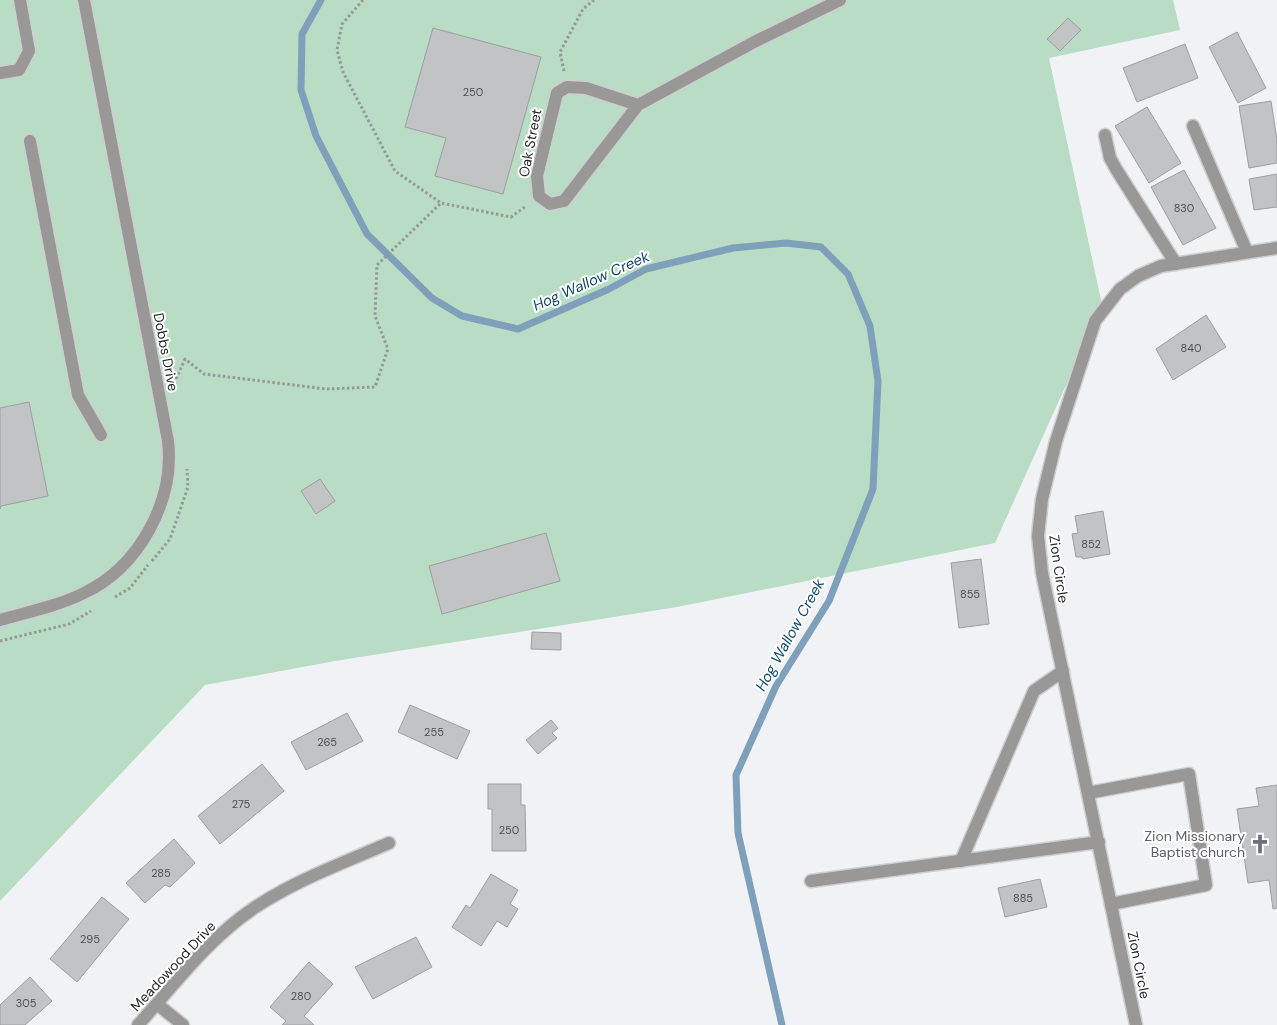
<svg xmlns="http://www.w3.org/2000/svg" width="1277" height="1025" font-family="'DM Sans',sans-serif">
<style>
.green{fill:#b8dcc4}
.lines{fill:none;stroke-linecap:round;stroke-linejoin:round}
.stream{stroke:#7ea0bb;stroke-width:7}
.building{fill:#c1c3c5;stroke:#9d9fa1}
.service-casing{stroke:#cdced0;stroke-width:15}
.minor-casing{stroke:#cdced0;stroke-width:15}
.path{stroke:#97989a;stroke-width:3;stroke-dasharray:2.5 2.5;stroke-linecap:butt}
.service{stroke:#999897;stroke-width:12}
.minor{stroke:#999897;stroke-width:12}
.labels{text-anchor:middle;stroke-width:4;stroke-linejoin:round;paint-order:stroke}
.number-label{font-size:11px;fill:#4e4f50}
.street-label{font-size:14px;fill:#272829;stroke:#fff}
.worship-label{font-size:14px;fill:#5b616d;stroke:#fff;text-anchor:end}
.water-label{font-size:15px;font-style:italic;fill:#10496b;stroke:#fff}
</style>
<rect width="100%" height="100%" fill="#f1f2f5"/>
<!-- green -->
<path class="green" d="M 0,0 L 1173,0 L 1180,30 L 1049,58 L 1102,305 L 995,543 L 677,607 L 335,661 L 205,685 L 0,901 Z"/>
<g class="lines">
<!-- stream -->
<path class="stream" d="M 321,0 L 302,34 L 301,90 L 316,136 L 367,234 L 432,298 L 462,316 L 518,329 L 609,289 L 646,269 L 733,248 L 786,243 L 821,247 L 848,274 L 870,326 L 878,381 L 873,489 L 829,601 L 776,686 L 736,775 L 738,833 L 782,1025"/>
</g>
<!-- building -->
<path class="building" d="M 1068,18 L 1081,30 L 1060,51 L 1047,39 Z
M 433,28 L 541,57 L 503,194 L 435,176 L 446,138 L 405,127 Z
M 1237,32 L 1266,88 L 1238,103 L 1209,47 Z
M 1185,44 L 1198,78 L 1137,102 L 1123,68 Z
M 1271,101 L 1277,140 L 1277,163 L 1249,168 L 1239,106 Z
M 1147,107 L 1181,163 L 1149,183 L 1115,126 Z
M 1184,170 L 1216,228 L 1183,245 L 1151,187 Z
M 1277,174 L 1277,207 L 1254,210 L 1249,179 Z
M 1206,315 L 1226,347 L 1173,380 L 1156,349 Z
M 29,402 L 48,496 L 1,506 L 0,509 L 0,408 Z
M 320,479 L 335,501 L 316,514 L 301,491 Z
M 1103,511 L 1110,554 L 1083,559 L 1082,557 L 1076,557 L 1072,534 L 1078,533 L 1075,516 Z
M 546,533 L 560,581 L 442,614 L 429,566 Z
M 981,559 L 989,624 L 959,628 L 951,563 Z
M 532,632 L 561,633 L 561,650 L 531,649 Z
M 410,705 L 470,731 L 457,759 L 398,732 Z
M 347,713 L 363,741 L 306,770 L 291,742 Z
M 551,720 L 558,728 L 552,733 L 557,738 L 538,754 L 526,740 Z
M 262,764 L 284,791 L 220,844 L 198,816 Z
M 488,784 L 521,784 L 521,805 L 525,805 L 526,851 L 492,851 L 492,809 L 488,809 Z
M 1277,785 L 1277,908 L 1273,909 L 1269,880 L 1248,883 L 1237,809 L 1259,806 L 1256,788 Z
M 174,839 L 195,863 L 170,887 L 165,885 L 145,903 L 126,883 Z
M 491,874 L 518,890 L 510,904 L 518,909 L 507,927 L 497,921 L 481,946 L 452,927 L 466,905 L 470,908 Z
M 1040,879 L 1047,907 L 1005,917 L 998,888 Z
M 102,897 L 129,919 L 77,982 L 50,959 Z
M 416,937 L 432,967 L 373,999 L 355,967 Z
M 309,962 L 333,984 L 304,1016 L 314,1025 L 282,1025 L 286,1021 L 270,1007 Z
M 30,977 L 52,1001 L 25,1025 L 0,1025 L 0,1005 Z"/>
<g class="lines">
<defs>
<path id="service" d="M 0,73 L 19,70 L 29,51 L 20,0
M 1193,126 L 1247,252
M 1105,135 L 1110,158 L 1116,169 L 1176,264
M 30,141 L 78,395 L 101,435
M 1088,793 L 1189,774 L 1206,885 L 1111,904
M 961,861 L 1034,691 L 1063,671"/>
<path id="minor" d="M 638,105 L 586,88 L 567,87 L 557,93 L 537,176 L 539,196 L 550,204 L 564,201 L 638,105 L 756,41 L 840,0
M 0,620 C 28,612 58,606 84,593 C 139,567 175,501 168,441 L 84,0
M 811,881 L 1099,842
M 157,1004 L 183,1025
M 138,1025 C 174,985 209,938 254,908 C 296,880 343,863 389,843
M 1136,1025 L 1042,573 L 1038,536 L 1042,499 L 1056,441 L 1095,321 L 1120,289 L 1138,276 L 1161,266 L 1277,248"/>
</defs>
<!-- service casing -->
<use href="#service" class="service-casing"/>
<!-- minor casing -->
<use href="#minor" class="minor-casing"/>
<!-- path -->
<path class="path" d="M 363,0 L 342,24 L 337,50 L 343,72 L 395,171 L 441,203 L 511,217 L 526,206
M 564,71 L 560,52 L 583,9 L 594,0
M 176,379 L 185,359 L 204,374 L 326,389 L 375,387 L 388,349 L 375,316 L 377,265 L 441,203
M 152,561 L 170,539 L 188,487 L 187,469
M 115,597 L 130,588 L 148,565
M 0,641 L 69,624 L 91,611"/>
<!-- service -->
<use href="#service" class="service"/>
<!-- minor -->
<use href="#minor" class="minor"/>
</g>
<!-- icons -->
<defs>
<symbol id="church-bare" viewBox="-9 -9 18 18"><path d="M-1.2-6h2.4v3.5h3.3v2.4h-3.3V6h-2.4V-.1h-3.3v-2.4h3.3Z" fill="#6b7280" stroke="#fff" stroke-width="2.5" paint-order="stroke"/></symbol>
</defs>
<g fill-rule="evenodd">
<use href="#church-bare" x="1246" y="830" width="28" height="28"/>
</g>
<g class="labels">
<!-- number labels -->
<g class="number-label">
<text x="473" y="96">250</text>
<text x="1184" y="212">830</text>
<text x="1191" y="352">840</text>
<text x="1091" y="548">852</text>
<text x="970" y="598">855</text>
<text x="434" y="736">255</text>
<text x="327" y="746">265</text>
<text x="241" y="808">275</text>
<text x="509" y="834">250</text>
<text x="161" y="877">285</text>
<text x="1023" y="902">885</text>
<text x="90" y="943">295</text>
<text x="301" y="1000">280</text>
<text x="26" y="1007">305</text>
</g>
<!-- street labels -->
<g class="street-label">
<text transform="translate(530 143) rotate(-79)" y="5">Oak Street</text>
<text transform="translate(166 352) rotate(79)" y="5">Dobbs Drive</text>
<text transform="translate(1059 569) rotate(82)" y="5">Zion Circle</text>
<text transform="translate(1139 965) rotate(79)" y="5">Zion Circle</text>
<text transform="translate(173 966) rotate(-47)" y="5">Meadowood Drive</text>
</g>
<!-- worship labels -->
<g class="worship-label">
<text x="1245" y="841">Zion Missionary<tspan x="1245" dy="16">Baptist church</tspan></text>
</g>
<!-- water labels -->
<g class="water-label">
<text transform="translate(591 281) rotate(-24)" y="5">Hog Wallow Creek</text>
<text transform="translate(790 635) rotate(-61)" y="5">Hog Wallow Creek</text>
</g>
</g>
</svg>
